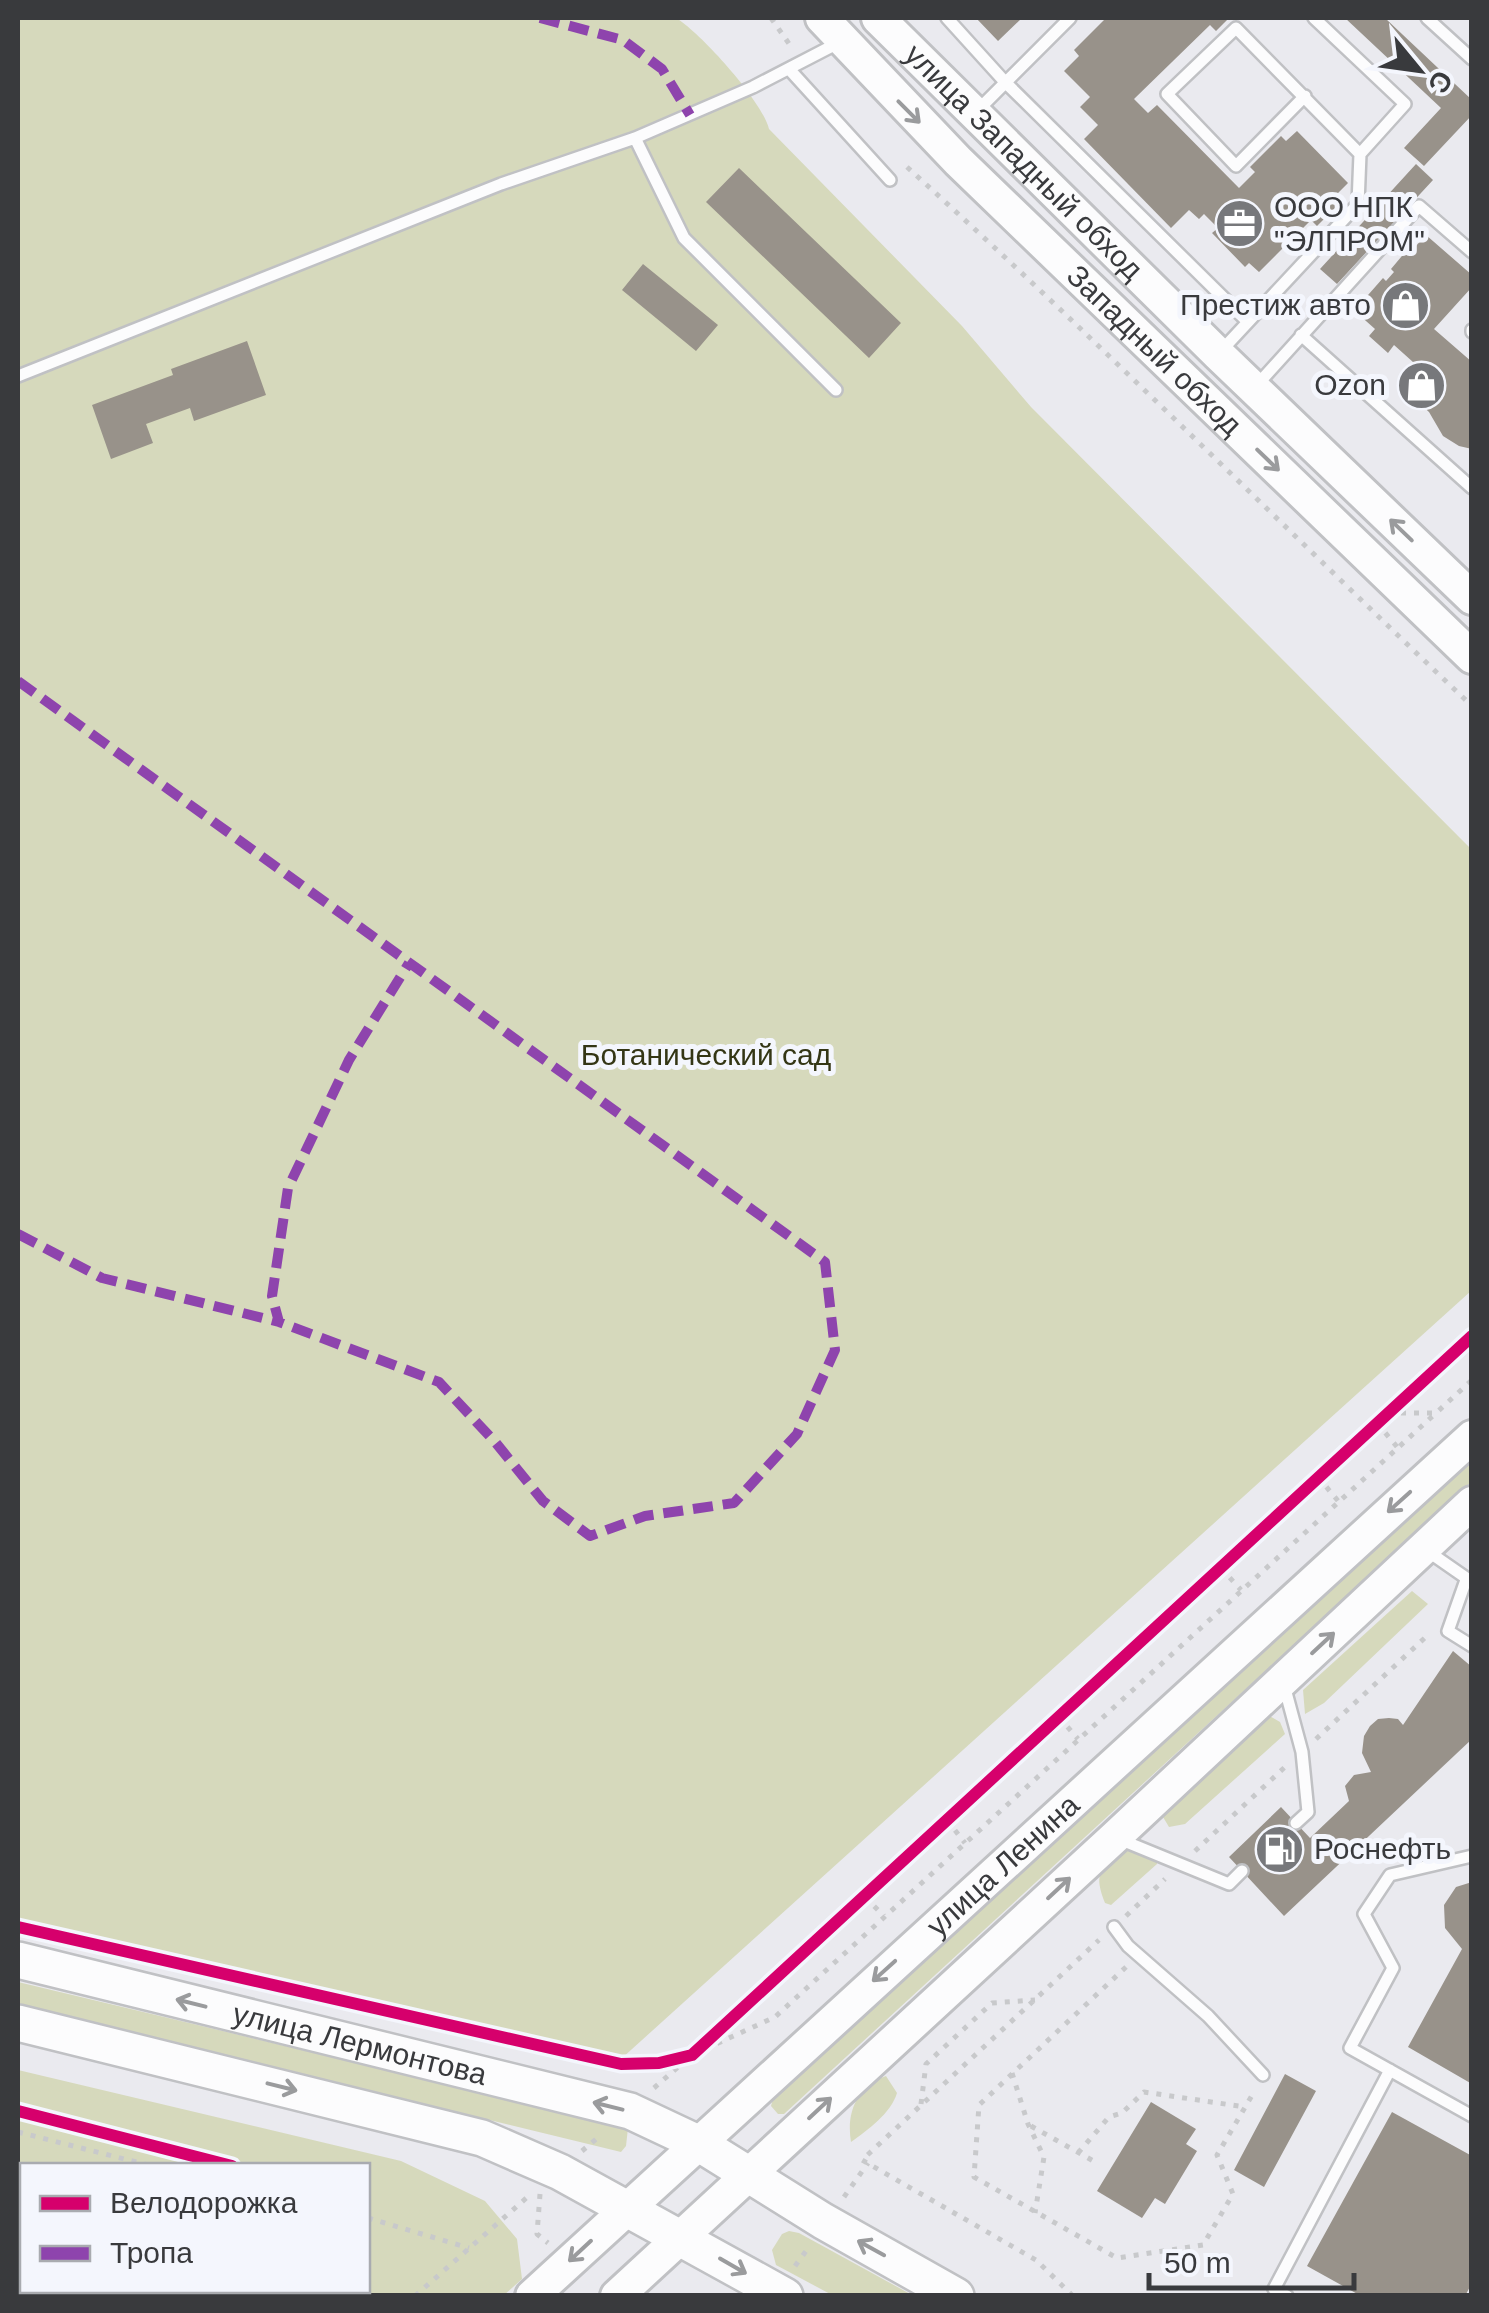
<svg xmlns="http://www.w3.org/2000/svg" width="1489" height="2313" font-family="Helvetica,sans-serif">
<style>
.green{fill:#d6d9bc;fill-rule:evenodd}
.building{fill:#98928a}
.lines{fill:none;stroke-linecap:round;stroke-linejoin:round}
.lane-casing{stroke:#c0c1c4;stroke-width:16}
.secondary-casing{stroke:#c0c1c4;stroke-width:38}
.primary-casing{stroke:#c0c1c4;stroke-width:40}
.path{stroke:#c8c9cb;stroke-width:5;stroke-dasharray:5 8;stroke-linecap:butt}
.lane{stroke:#fcfcfd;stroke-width:11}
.secondary{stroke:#fcfcfd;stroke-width:32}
.primary{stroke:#fcfcfd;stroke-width:35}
.quiet{stroke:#8e44ad;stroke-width:10;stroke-dasharray:20 10;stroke-linecap:butt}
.cycleway-casing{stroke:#f4f6fd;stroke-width:19}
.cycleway{stroke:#d6006c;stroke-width:12}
.oneway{stroke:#9a9b9d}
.labels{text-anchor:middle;stroke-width:10;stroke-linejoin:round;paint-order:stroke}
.street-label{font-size:30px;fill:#393a3d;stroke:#f4f6fd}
.poi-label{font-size:30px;fill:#393a3d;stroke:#f4f6fd;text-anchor:start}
.park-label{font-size:30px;fill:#343615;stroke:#f4f6fd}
</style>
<rect width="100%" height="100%" fill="#eaeaef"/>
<!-- green -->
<path class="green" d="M 18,18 L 676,18 C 700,32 763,102 769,129 L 962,326 L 1031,407 L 1471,849 L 1471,1291 L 621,2059 L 18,1918 Z
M 1471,1458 L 1471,1482 L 784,2114 L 778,2114 L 771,2106 L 773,2099 Z
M 1412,1591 L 1428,1604 L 1324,1703 L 1305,1714 L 1303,1690 Z
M 1266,1714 L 1280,1722 L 1285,1734 L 1185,1824 L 1169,1827 L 1160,1812 Z
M 1124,1849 L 1157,1860 L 1157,1864 L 1111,1905 L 1105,1903 C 1093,1873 1100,1868 1124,1849 Z
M 18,1982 L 628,2128 L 626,2146 L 621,2152 L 18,2005 Z
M 18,2070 L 401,2161 L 485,2201 L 517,2239 L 522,2279 L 503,2296 L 18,2295 ZM 22,2166 L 368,2166 L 368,2290 L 22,2290 Z
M 886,2076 L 897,2093 C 891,2113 868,2130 851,2142 C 846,2112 857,2087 886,2076 Z
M 789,2231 L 799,2233 L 912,2295 L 832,2295 L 776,2265 L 772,2250 L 782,2234 Z"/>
<!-- building -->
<path class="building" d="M 976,18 L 1022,18 L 998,41 Z
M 1106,18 L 1229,18 L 1216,31 L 1210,25 L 1134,99 L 1148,113 L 1157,105 L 1239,188 L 1255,172 L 1250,167 L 1281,136 L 1286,141 L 1297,131 L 1348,183 L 1333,198 L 1339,204 L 1317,226 L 1311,220 L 1297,234 L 1303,240 L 1289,254 L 1283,248 L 1259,272 L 1249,263 L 1245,267 L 1212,233 L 1218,228 L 1204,214 L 1199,219 L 1189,210 L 1171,228 L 1084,139 L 1098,125 L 1080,107 L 1090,97 L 1064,71 L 1079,56 L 1074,50 Z
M 1345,18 L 1385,18 L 1472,100 L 1472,115 L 1424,166 L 1404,148 L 1441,108 Z
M 1416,164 L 1433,180 L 1337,284 L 1320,269 Z
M 739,168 L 901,323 L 869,358 L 706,202 Z
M 1426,235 L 1472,275 L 1472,287 L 1434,329 L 1472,362 L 1472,449 L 1459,446 L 1443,436 L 1429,412 L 1417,401 L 1421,396 L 1410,386 L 1423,371 L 1394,345 L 1388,353 L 1369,336 L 1375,329 L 1357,313 L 1364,305 L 1361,303 L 1383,278 L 1386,281 L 1394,272 L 1391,269 L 1412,244 L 1415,247 Z
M 643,264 L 718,325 L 696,351 L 622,290 Z
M 247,341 L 266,395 L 194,421 L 190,408 L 146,424 L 153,443 L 111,459 L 92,405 L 173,375 L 171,369 Z
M 1453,1651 L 1472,1667 L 1472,1739 L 1284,1916 L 1229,1857 L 1281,1807 L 1310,1838 L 1349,1801 L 1345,1786 L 1354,1775 L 1371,1772 L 1362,1753 L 1364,1736 L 1370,1726 L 1378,1719 L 1389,1718 L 1398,1719 L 1403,1725 Z
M 1472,1882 L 1472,2084 L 1408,2047 L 1462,1949 L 1445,1928 L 1444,1905 L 1456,1887 Z
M 1285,2074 L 1316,2091 L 1264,2187 L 1234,2170 Z
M 1151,2102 L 1196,2129 L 1186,2144 L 1197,2151 L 1165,2204 L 1155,2198 L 1142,2218 L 1097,2191 Z
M 1392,2112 L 1472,2156 L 1472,2283 L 1465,2296 L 1361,2296 L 1307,2266 Z"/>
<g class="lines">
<defs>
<path id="lane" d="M 947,18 L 1005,82 L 1248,322
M 1314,18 L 1405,104 L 1360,154
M 1427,18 L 1472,59
M 789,69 L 890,180
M 977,111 L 1070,18
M 635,138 L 684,238 L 836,390
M 1472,330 L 1472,332
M 1301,335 L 1472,488
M 1221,351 L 1358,204 L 1360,154 L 1236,28 L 1167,94 L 1236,166 L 1305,96
M 18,376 L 501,184 L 635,138 L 753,87 L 838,43
M 1257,385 L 1419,206 L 1472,252
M 1426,1550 L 1472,1582
M 1466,1580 L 1448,1631 L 1472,1646
M 1284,1685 L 1302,1752 L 1308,1812 L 1296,1823
M 1119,1839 L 1229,1884 L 1242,1871
M 1472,1856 L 1390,1875 L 1364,1914 L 1393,1968 L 1350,2048 L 1472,2116
M 1114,1927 L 1128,1946 L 1208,2016 L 1263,2075
M 1287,2296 L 1274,2289 L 1390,2070"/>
<g id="secondary">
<path id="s1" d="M 822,18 L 958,161 L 1472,657"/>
<path id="s2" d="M 878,18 L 1218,354 L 1472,598"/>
<path id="s3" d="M 532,2296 L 1472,1437"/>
<path d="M 617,2296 L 1115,1837 L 1472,1503"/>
</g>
<g id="primary">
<path id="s4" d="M 18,1960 L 630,2111 L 698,2143 L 823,2221 L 956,2296"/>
<path d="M 18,2023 L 482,2138 L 560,2172 L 785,2296"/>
</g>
</defs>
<!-- lane casing -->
<use href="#lane" class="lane-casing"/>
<!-- secondary casing -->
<use href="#secondary" class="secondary-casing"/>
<!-- primary casing -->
<use href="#primary" class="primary-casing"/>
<!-- path -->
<path class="path" d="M 771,18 L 792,48
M 907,167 C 1100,342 1283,527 1472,706
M 1388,1413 L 1436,1413 L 1472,1380
M 1377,1423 L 1398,1448
M 1318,1477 L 1339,1502
M 1221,1568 L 1241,1590
M 1059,1717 L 1078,1739
M 1316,1739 L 1429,1634
M 947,1820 L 965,1843
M 1195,1851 L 1286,1766
M 865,1897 L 884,1916
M 1126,1916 L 1165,1879
M 137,1955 L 621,2064 L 659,2063 L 688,2056
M 1126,1967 L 979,2105 L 974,2177 L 1117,2258 L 1203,2245 L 1233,2194 L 1217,2155 L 1254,2092
M 1012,2073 L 1028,2124 L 1044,2157 L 1035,2213
M 654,2088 L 692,2055 L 775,2017 L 1436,1413
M 921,2104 L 926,2064 L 992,2003 L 1035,2000
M 1031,2126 L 1097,2163
M 18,2132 L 152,2166
M 582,2151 L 601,2135
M 1078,2153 L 1109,2117 L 1122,2113 L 1144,2092 L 1245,2107
M 540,2194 L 537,2234 L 548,2243
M 844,2197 L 868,2163
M 18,2213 L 22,2216
M 368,2218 L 469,2248
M 18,2258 L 22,2260
M 795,2266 L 809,2247
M 75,2290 L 77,2296
M 148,2290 L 168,2296
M 45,2296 L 49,2290
M 415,2296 L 532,2193
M 1073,2296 L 1036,2260 L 862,2160 L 1099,1940"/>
<!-- lane -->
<use href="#lane" class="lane"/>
<!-- secondary -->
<use href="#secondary" class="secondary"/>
<!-- primary -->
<use href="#primary" class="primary"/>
<!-- quiet -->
<path class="quiet" d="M 540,18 L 623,40 L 662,69 L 690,115
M 18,681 L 825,1262 L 835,1350 L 797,1434 L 734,1503 L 645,1516 L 590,1536 L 543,1501 L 496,1443 L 439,1382 L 279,1322 L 272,1296 L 288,1188 L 349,1060 L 409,963
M 18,1234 L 102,1278 L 279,1322"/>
<defs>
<path id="cycleway" d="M 18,1927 L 621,2064 L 659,2063 L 692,2055 L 1472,1336
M 18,2111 L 232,2166"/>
</defs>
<!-- cycleway casing -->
<use href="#cycleway" class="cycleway-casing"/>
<!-- cycleway -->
<use href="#cycleway" class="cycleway"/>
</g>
<!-- one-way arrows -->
<defs><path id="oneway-shaft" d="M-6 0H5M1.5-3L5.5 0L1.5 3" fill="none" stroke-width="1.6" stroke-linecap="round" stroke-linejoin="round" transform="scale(2.5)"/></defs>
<g class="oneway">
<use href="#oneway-shaft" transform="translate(909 112) rotate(45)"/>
<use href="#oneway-shaft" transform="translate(1268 460) rotate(44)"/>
<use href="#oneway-shaft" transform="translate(1401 530) rotate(-136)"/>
<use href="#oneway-shaft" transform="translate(1399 1502) rotate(138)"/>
<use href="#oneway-shaft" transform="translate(1323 1643) rotate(-43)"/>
<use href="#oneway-shaft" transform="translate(1059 1888) rotate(-43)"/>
<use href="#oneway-shaft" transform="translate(884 1971) rotate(138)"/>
<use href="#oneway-shaft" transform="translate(191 2003) rotate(-166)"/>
<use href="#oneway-shaft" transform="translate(282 2087) rotate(14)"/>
<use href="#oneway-shaft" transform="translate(608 2106) rotate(-166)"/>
<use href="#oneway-shaft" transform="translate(820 2108) rotate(-43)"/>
<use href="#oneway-shaft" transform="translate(871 2248) rotate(-151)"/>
<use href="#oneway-shaft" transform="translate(580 2251) rotate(137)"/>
<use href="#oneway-shaft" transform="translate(733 2266) rotate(30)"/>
</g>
<!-- icons -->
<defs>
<symbol id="office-disc" viewBox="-11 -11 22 22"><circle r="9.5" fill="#77787b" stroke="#f4f6fd"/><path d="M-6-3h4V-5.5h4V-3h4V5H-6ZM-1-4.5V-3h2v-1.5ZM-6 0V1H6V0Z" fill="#fff"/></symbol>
<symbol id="shop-disc" viewBox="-11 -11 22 22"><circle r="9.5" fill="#77787b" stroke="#f4f6fd"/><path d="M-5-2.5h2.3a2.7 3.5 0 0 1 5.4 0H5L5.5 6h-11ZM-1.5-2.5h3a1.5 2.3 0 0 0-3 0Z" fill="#fff"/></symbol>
<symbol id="fuel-disc" viewBox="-11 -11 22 22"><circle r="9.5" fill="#77787b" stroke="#f4f6fd"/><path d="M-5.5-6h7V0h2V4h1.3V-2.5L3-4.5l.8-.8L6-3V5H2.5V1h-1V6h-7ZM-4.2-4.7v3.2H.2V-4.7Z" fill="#fff"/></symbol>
</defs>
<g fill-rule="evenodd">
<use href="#office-disc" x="1212" y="196" width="55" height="55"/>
<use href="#shop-disc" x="1378" y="278" width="55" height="55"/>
<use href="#shop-disc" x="1394" y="358" width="55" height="55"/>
<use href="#fuel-disc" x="1252" y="1822" width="55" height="55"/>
</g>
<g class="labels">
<!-- street labels -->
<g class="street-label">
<text dy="10" stroke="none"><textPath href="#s2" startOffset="205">улица Западный обход</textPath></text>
<text dy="10" stroke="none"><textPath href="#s1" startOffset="470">Западный обход</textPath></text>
<text dy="10" stroke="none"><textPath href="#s3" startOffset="638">улица Ленина</textPath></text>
<text dy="10" stroke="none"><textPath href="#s4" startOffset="352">улица Лермонтова</textPath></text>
</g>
<!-- poi labels -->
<g class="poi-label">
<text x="1274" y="217">ООО НПК<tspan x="1274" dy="34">"ЭЛПРОМ"</tspan></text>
<text x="1371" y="315" text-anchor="end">Престиж авто</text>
<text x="1386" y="395" text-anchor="end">Ozon</text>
<text x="1314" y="1859">Роснефть</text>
</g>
<!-- park labels -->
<g class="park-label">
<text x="706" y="1065">Ботанический сад</text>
</g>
</g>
<!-- border -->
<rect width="1489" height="2313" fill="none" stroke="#393a3d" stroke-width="40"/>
<!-- legend -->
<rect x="20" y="2163" width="350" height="130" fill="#f4f6fd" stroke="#a9abb0" stroke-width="2.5"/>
<rect x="40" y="2196" width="50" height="15" fill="#d6006c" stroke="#a9abb0" stroke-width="2.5"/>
<text x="110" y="2213" font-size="30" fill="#393a3d">Велодорожка</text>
<rect x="40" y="2246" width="50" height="15" fill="#8e44ad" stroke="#a9abb0" stroke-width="2.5"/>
<text x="110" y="2263" font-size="30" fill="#393a3d">Тропа</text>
<!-- north arrow -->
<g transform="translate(1419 70) rotate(119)" stroke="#f4f6fd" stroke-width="8" paint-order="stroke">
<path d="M0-8L18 38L0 25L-18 38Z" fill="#393a3d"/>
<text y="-15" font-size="28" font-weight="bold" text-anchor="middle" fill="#393a3d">С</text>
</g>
<!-- scale -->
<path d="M1149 2273v15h205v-15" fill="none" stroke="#393a3d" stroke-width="5"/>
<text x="1164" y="2273" font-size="30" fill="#393a3d" stroke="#f4f6fd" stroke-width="8" paint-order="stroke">50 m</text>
</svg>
